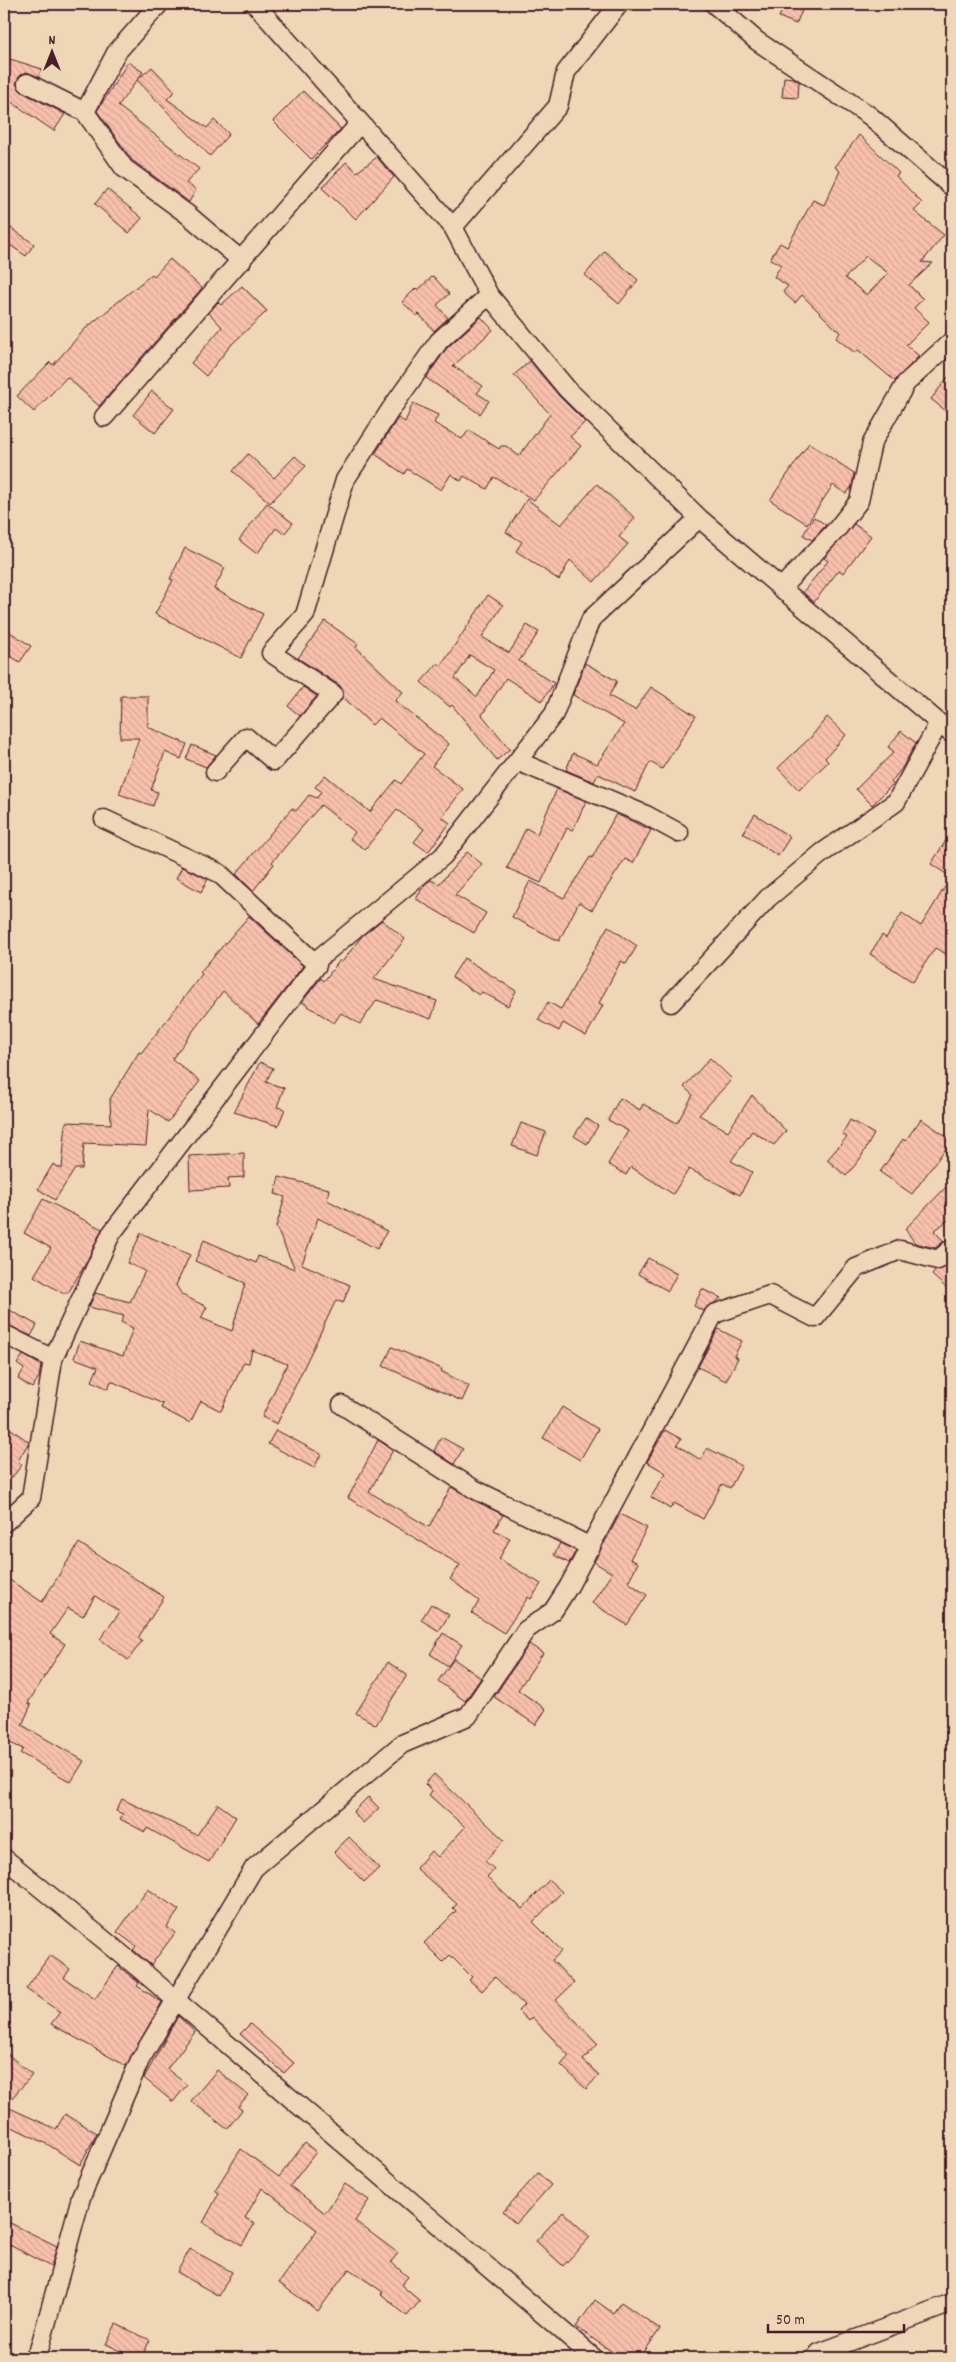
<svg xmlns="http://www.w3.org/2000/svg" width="956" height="2362" font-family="Dekko,sans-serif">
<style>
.building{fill:url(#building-back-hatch);stroke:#4a1f2b;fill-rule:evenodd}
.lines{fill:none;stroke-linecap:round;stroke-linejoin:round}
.minor-casing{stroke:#4a1f2b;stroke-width:21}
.minor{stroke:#eed6b6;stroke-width:18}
</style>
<defs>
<pattern id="building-back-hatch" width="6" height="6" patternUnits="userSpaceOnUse" patternTransform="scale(1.25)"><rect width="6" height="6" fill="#f8c1ac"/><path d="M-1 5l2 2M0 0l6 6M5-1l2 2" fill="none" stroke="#d6a594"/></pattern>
</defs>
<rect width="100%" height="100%" fill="#eed6b6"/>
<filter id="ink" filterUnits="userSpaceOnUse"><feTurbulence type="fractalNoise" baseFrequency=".02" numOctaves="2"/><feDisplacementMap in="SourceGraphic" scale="10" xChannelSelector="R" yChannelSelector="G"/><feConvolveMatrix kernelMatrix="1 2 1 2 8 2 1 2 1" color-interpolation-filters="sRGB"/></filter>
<g filter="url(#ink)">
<!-- building -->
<path class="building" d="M 785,4 L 805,4 L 796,24 L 779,17 Z
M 10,59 L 42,69 L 39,77 L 27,72 L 22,74 L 16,84 L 22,92 L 65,114 L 54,131 L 4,97 L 4,78 Z
M 128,62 L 143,72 L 118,106 L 199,169 L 186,183 L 196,190 L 189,202 L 132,160 L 97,111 Z
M 152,67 L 175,91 L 167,99 L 207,128 L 214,120 L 229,134 L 210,156 L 137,80 Z
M 784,77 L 793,78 L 799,82 L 798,98 L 782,97 Z
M 303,91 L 341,129 L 311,159 L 273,121 Z
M 859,135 L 899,173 L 896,176 L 922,203 L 914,211 L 944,235 L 922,262 L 933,263 L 909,285 L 923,299 L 914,308 L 929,322 L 906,345 L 919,356 L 895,381 L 858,350 L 855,353 L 836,338 L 840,333 L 802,295 L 795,303 L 783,292 L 788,286 L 774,277 L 781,265 L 770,259 L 780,243 L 787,247 L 813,200 L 824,205 L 840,171 L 835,167 ZM 866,256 L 888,273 L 867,295 L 845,278 Z
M 377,157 L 394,177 L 356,219 L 322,188 L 346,162 L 357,172 Z
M 107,189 L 142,218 L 129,233 L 95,204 Z
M 4,223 L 34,244 L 26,256 L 4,241 Z
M 605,251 L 638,280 L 619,304 L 585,275 Z
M 170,259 L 202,288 L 99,406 L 67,377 L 34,412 L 17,396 L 50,362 L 53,365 L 85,329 L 152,274 L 154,276 Z
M 433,276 L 449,294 L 437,305 L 448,318 L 434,331 L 419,314 L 417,316 L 402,302 L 416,288 L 418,290 Z
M 242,286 L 267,311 L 231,345 L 206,376 L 191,363 L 222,327 L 209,313 L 218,302 L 221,305 Z
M 481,317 L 493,330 L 453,366 L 483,386 L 477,393 L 489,401 L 480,414 L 426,378 L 447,348 Z
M 530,361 L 559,396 L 585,422 L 570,437 L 581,446 L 534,500 L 494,477 L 487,489 L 464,476 L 461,481 L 451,474 L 441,490 L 407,469 L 404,474 L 375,454 L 398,418 L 405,422 L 413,403 L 438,415 L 434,423 L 462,439 L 469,430 L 499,449 L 501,446 L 506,446 L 519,456 L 550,414 L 514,375 Z
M 952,372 L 952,416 L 931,399 Z
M 152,391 L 174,409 L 155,433 L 133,415 Z
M 809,443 L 854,473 L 852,486 L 846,494 L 833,485 L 807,524 L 770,500 Z
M 248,454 L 274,478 L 295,456 L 306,466 L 270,503 L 233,471 Z
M 597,484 L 635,518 L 619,537 L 628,544 L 594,582 L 570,560 L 559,580 L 516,551 L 522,542 L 506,532 L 527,499 L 561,525 Z
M 267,503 L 293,523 L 284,534 L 276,528 L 257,554 L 239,540 Z
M 814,517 L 826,525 L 812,540 L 803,535 Z
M 854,524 L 871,536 L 843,573 L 839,570 L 814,602 L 803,592 L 828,561 L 824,558 Z
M 185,548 L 225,568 L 214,589 L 263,614 L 241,658 L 155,614 L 173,580 L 170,579 Z
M 488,595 L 503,605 L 482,637 L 509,653 L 527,625 L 539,632 L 519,661 L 554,683 L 542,701 L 506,678 L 482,715 L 510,749 L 497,760 L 452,705 L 450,707 L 421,682 L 438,663 L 441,666 ZM 470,655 L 494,670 L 477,697 L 455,678 Z
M 325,621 L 358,644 L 356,647 L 403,692 L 395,701 L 449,744 L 432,766 L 463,789 L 442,817 L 450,823 L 428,852 L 414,842 L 424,829 L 397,810 L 365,849 L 350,839 L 355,832 L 321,805 L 272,862 L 274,864 L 253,891 L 236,874 L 292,808 L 296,811 L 309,795 L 317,798 L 321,791 L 315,787 L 325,775 L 370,812 L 396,780 L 401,784 L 424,754 L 379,718 L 372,725 L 343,697 L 343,690 L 339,685 L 298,658 Z
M 4,628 L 31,646 L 20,662 L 4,652 Z
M 585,663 L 617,681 L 609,696 L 635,710 L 651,687 L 696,716 L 662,769 L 650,762 L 635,792 L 598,774 L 594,782 L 566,770 L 573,753 L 597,764 L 624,724 L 573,695 Z
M 303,687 L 317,696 L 300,716 L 288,706 Z
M 121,696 L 148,696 L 148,727 L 187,744 L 181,759 L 165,752 L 151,790 L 158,792 L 153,806 L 119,794 L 139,738 L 120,738 Z
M 827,717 L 846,735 L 825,758 L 828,762 L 799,790 L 778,768 L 811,737 Z
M 901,731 L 916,743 L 902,768 L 891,782 L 893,784 L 872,805 L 856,789 L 894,752 L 888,747 Z
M 192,745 L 216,755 L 206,767 L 186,759 Z
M 557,789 L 586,801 L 573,830 L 567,828 L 541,883 L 507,868 L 526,828 L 537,834 Z
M 616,814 L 651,830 L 633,863 L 625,859 L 592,910 L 579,902 L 559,941 L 512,917 L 530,881 L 564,898 L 590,857 L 592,858 Z
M 755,814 L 790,837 L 778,856 L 743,833 Z
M 952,831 L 952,957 L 935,948 L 913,982 L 870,954 L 882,935 L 886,938 L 902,913 L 921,926 L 951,877 L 931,864 Z
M 467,852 L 482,864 L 455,895 L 486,913 L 474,933 L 416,899 L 425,884 L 431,880 L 439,884 Z
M 182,867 L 208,879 L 201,892 L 176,878 Z
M 249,916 L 303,966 L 258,1024 L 223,991 L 172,1059 L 200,1081 L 168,1122 L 149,1109 L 146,1146 L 84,1143 L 82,1169 L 75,1169 L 55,1200 L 38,1189 L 53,1164 L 62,1169 L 66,1122 L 111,1124 L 110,1099 L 139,1052 L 141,1053 L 173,1012 L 202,974 L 200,972 Z
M 382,920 L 405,939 L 374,979 L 437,1001 L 431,1019 L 377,1000 L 360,1024 L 341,1013 L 334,1023 L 302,1002 L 321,978 L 324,981 L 340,960 L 342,962 L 362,936 Z
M 608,926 L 637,946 L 626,964 L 621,961 L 599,1003 L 603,1005 L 586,1036 L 563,1023 L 559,1031 L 538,1020 L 548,1002 L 561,1009 Z
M 464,958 L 516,991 L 508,1006 L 482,992 L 479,995 L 452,977 Z
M 710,1058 L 732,1079 L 699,1115 L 728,1131 L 752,1095 L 786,1131 L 774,1145 L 752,1131 L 731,1161 L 752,1172 L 740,1195 L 689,1169 L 673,1194 L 631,1167 L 626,1175 L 608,1164 L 628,1131 L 608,1120 L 620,1098 L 640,1110 L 643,1104 L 677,1123 L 693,1095 L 684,1087 Z
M 260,1062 L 273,1068 L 266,1082 L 284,1088 L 277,1107 L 285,1109 L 278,1126 L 234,1112 Z
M 586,1118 L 598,1126 L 587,1144 L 574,1136 Z
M 921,1119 L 952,1140 L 912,1194 L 880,1172 L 903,1139 L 905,1141 Z
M 850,1120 L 874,1134 L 860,1159 L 846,1176 L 827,1160 L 847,1137 L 842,1134 Z
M 521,1123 L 546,1132 L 537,1155 L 512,1146 Z
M 244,1153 L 244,1177 L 228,1178 L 229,1188 L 190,1190 L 189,1156 Z
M 279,1177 L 329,1189 L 327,1200 L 387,1231 L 377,1249 L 318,1218 L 302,1264 L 350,1285 L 343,1303 L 336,1300 L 277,1424 L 262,1417 L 287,1364 L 252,1350 L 249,1363 L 244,1362 L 221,1411 L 201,1401 L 190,1423 L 161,1408 L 163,1404 L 111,1381 L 108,1389 L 92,1381 L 98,1367 L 74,1358 L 80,1341 L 123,1356 L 133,1328 L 121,1322 L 124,1316 L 89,1307 L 95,1293 L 130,1302 L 145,1271 L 127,1263 L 141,1233 L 190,1255 L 176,1285 L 182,1295 L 207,1307 L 201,1318 L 232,1331 L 245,1283 L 195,1261 L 204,1240 L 256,1263 L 258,1256 L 295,1269 L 276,1227 L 285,1197 L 275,1194 Z
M 952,1181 L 952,1217 L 934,1231 L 944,1241 L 935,1248 L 915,1243 L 905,1229 Z
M 43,1199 L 102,1229 L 86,1263 L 68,1293 L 62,1293 L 34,1276 L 51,1248 L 24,1233 Z
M 648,1258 L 677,1274 L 668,1291 L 638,1274 Z
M 946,1267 L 952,1273 L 952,1293 L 932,1275 L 936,1270 Z
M 702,1289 L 721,1298 L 703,1311 L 694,1306 Z
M 4,1307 L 37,1325 L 31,1336 L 4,1323 Z
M 718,1329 L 742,1341 L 734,1356 L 738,1358 L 726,1381 L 698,1367 Z
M 392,1347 L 442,1369 L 441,1371 L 469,1386 L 462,1401 L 383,1366 Z
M 23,1355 L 41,1365 L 39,1377 L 32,1388 L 18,1379 L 24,1369 L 17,1364 Z
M 562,1407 L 598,1429 L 580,1460 L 543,1438 Z
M 4,1424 L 29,1442 L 18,1461 L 22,1465 L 4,1487 Z
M 276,1430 L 321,1454 L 314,1468 L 268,1444 Z
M 665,1430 L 681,1439 L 677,1445 L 701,1460 L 707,1448 L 742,1466 L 730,1488 L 722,1484 L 703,1519 L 674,1503 L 670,1509 L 651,1497 L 666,1473 L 647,1462 Z
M 441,1437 L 463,1449 L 454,1464 L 434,1451 Z
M 378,1440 L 393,1450 L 369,1492 L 429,1527 L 451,1487 L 503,1515 L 494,1530 L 510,1538 L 499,1559 L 541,1584 L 531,1599 L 528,1597 L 504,1633 L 472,1613 L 479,1601 L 450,1579 L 460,1565 L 348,1498 Z
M 620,1514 L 647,1528 L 630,1559 L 638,1563 L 628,1582 L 647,1595 L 627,1625 L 592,1603 L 612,1573 L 594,1562 Z
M 79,1543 L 164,1597 L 138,1638 L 142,1641 L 128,1660 L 100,1639 L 120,1612 L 95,1596 L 83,1616 L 68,1608 L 50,1634 L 65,1644 L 28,1703 L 31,1705 L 22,1725 L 84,1761 L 71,1782 L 20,1753 L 23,1749 L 4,1740 L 4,1576 L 42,1602 Z
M 560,1543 L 576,1551 L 569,1563 L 554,1555 Z
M 431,1604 L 449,1615 L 439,1631 L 421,1620 Z
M 443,1633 L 462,1645 L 448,1666 L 430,1654 Z
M 529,1644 L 543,1653 L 518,1690 L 546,1709 L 536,1725 L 494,1697 Z
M 454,1659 L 481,1678 L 465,1701 L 438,1681 Z
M 388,1662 L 407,1675 L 376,1725 L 356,1713 Z
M 434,1774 L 504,1840 L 485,1861 L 494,1869 L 487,1877 L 514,1903 L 515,1902 L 522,1909 L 549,1880 L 562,1892 L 533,1922 L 562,1951 L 552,1960 L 574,1983 L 556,2000 L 598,2044 L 583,2060 L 599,2075 L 586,2089 L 561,2065 L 569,2056 L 532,2017 L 528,2021 L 518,2011 L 524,2005 L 495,1977 L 482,1991 L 469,1980 L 472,1977 L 450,1955 L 443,1962 L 424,1943 L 456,1911 L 453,1908 L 457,1904 L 416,1868 L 431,1851 L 438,1857 L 465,1827 L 429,1795 L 432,1791 L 425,1784 Z
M 368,1797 L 379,1808 L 363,1823 L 353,1812 Z
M 122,1799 L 197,1835 L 218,1804 L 236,1817 L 209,1862 L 147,1828 L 145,1832 L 120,1819 L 123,1814 L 116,1811 Z
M 349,1837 L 379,1868 L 364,1882 L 334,1852 Z
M 148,1889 L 179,1910 L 167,1927 L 175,1933 L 151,1965 L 133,1950 L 136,1946 L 117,1932 Z
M 50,1955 L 70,1969 L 64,1978 L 95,1999 L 118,1966 L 139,1983 L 137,1986 L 162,2002 L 126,2066 L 51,2024 L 60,2012 L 26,1989 Z
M 178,2016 L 195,2032 L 167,2069 L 187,2085 L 173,2102 L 144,2078 Z
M 250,2024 L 294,2063 L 284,2073 L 240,2034 Z
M 4,2051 L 32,2075 L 5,2106 L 56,2129 L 65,2114 L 97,2133 L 80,2165 L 47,2144 L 4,2123 Z
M 217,2070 L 248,2095 L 238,2107 L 242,2110 L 227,2129 L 191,2101 Z
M 305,2143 L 316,2152 L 290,2186 L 325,2213 L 345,2184 L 369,2200 L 355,2221 L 398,2253 L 391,2262 L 408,2277 L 401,2285 L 420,2301 L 407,2316 L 381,2294 L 383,2292 L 349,2269 L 318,2311 L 279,2283 L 317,2230 L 262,2188 L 245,2218 L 255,2223 L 242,2245 L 203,2223 L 219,2193 L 215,2190 L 241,2149 L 279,2177 Z
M 538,2173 L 551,2185 L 516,2224 L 503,2212 Z
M 563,2212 L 590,2237 L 563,2266 L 536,2241 Z
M 4,2220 L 57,2246 L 51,2267 L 4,2242 Z
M 190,2249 L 232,2272 L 219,2296 L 177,2272 Z
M 595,2300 L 613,2313 L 621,2302 L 660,2329 L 640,2358 L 621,2358 L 576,2327 Z
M 116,2324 L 150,2340 L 141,2358 L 136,2358 L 106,2344 Z"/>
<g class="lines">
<defs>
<path id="minor" d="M 255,4 L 453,227 L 489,295 L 567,389 L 699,518 L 952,734
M 714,4 L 757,41 L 870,116 L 952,187
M 27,83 L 85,112 L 124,168 L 187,214 L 242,261
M 85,112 L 116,53 L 159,4
M 453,227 L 558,106 L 566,72 L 619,4
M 104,417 L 360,123
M 781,588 L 837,529 L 859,501 L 872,443 L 906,383 L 952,341
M 517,761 L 646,815 L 679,833
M 215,772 L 246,737 L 274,761 L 333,694 L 271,653 L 305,615 L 345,480 L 391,409 L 439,341 L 489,295
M 104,819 L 219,873 L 317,965
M 671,1003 L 768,898 L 822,853 L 896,802 L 939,723
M 4,1334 L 53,1359
M 342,1405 L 474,1489 L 591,1547
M 4,1523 L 31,1498 L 53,1359 L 111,1234 L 317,965 L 318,959 L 443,856 L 554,714 L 591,619 L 699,518
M 4,1858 L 142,1971 L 594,2358
M 33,2358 L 39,2350 L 81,2197 L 140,2060 L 254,1868 L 402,1744 L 468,1716 L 526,1630 L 553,1611 L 569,1586 L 714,1314 L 770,1295 L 815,1318 L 856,1268 L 900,1250 L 938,1260 L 952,1248
M 815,2358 L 819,2353 L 952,2303"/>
</defs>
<!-- minor casing -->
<use href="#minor" class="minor-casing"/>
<!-- minor -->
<use href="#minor" class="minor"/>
</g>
</g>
<!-- margin -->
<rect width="956" height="2362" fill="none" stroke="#eed6b6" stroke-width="20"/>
<rect x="10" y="10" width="936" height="2342" fill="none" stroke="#4a1f2b" stroke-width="2" filter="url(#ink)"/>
<!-- north arrow -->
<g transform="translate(52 52)" stroke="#eed6b6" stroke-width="4" paint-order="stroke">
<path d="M0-4L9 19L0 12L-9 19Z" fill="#4a1f2b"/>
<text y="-8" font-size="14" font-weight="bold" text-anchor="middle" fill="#4a1f2b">N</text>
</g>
<!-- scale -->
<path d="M768 2324v8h136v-8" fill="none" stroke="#4a1f2b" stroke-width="2.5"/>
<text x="776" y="2324" font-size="15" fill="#4a1f2b" stroke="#eed6b6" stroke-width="4" paint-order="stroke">50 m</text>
</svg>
